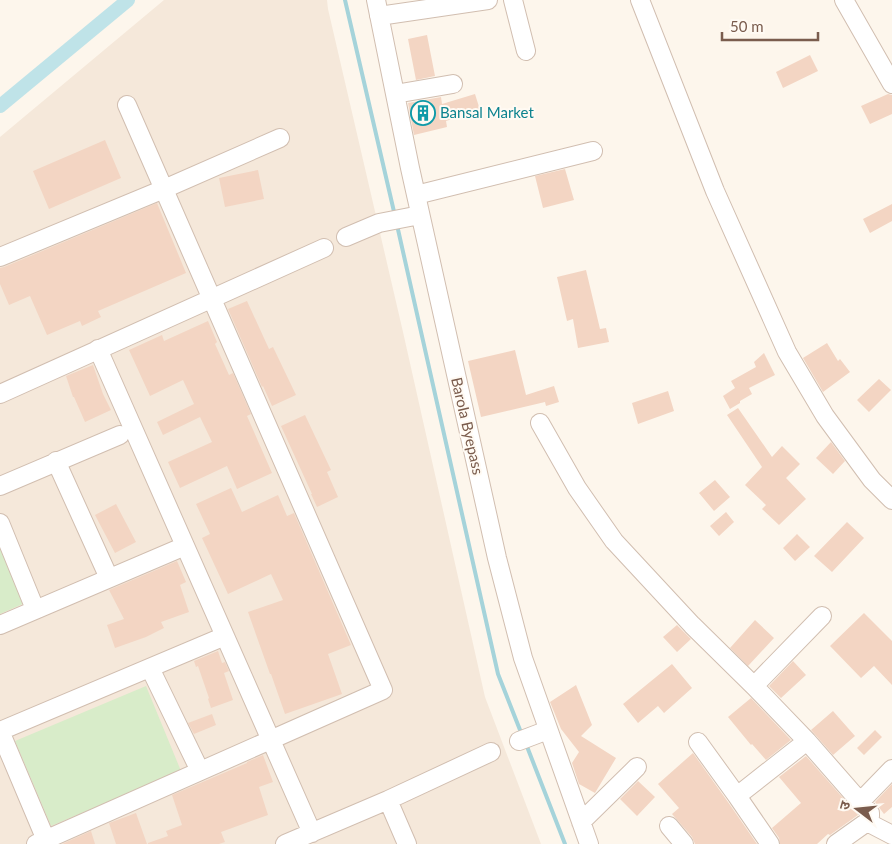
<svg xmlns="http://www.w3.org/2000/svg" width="892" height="844" font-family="Lato,'Noto Sans Devanagari',sans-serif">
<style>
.residential{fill:#f5e8da}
.green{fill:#d8ecc9}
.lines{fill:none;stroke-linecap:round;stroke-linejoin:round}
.stream{stroke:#a5d3da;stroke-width:4}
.canal{stroke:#bfe3e8;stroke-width:14}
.building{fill:#f3d5c3}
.minor-casing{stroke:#d1beb0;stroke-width:20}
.minor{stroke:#fff;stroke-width:18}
.labels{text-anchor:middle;stroke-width:4;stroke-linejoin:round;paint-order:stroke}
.culture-label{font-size:15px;fill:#0d838f;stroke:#fffaf3;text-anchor:start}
.street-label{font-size:15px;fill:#7a5c4d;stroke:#fffaf3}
</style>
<rect width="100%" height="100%" fill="#fdf6ec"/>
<!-- residential -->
<path class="residential" d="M 164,0 L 327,0 L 328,9 L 403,332 L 485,697 L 541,844 L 0,844 L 0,137 Z"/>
<!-- green -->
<path class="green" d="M 0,544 L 25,603 L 0,614 Z
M 146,686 L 181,771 L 51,826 L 15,741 Z"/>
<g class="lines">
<!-- stream -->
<path class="stream" d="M 345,0 L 395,216
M 397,225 L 498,674 L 522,735
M 526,744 L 565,844"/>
<!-- canal -->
<path class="canal" d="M 0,106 L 128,0"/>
</g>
<!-- building -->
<path class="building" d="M 427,35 L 435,76 L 416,80 L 408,39 Z
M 810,55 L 818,71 L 783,88 L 776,72 Z
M 475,94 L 480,110 L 446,121 L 447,127 L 414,135 L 408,103 L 441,97 L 442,104 Z
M 888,94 L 892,95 L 892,114 L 870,124 L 861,106 Z
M 105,140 L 121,178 L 49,209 L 33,171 Z
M 565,169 L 574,200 L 543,208 L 535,176 Z
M 258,170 L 264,199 L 225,207 L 219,178 Z
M 157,203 L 186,273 L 98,311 L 101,317 L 82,326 L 80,321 L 47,335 L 30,296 L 9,305 L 0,284 L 0,268 L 4,267 Z
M 892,204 L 892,221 L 870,233 L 863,219 Z
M 586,270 L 600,329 L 606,328 L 609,342 L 578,348 L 573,319 L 567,321 L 557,277 Z
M 247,301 L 269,349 L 273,347 L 296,395 L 272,406 L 263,386 L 262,387 L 228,309 Z
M 208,321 L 217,342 L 215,344 L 229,375 L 233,373 L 251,414 L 247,416 L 272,473 L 237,489 L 227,466 L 180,488 L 168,462 L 212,442 L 200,417 L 163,435 L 157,422 L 194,404 L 183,380 L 150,396 L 129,350 L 162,335 L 164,341 Z
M 827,343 L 838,361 L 840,359 L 850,372 L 823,392 L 803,358 Z
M 515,350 L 526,395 L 554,386 L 559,402 L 546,406 L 545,402 L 481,417 L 468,361 Z
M 764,353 L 775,375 L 749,388 L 752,394 L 740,401 L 740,403 L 730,409 L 723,396 L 735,388 L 731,381 L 756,367 L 754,362 Z
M 93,365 L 103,394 L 111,410 L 85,422 L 74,397 L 73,397 L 66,376 Z
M 879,379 L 891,390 L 869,412 L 857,400 Z
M 668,391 L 674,411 L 638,424 L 632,403 Z
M 738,408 L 772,457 L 782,446 L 800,464 L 786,478 L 806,499 L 779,525 L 762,509 L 766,505 L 745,485 L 762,467 L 727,415 Z
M 305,415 L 331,470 L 327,472 L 338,497 L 317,507 L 311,494 L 312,494 L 281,426 Z
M 831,442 L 845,461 L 833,474 L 816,458 Z
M 715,480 L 730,497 L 714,511 L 699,493 Z
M 231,488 L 242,512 L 278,495 L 287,516 L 294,513 L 351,645 L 328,654 L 342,694 L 285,714 L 271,674 L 270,674 L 248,612 L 283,600 L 271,574 L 228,594 L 202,538 L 210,534 L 196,504 Z
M 116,504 L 136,542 L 115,553 L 95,515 Z
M 726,512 L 734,522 L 719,536 L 710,526 Z
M 847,522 L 864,538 L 832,572 L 814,556 Z
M 797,534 L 810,547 L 795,561 L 783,548 Z
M 177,561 L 186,582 L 180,585 L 189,612 L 161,622 L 164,628 L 146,637 L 115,648 L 107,625 L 124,619 L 109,590 Z
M 864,613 L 892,641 L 892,685 L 874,666 L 861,678 L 830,646 Z
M 755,620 L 774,638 L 748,666 L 730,648 Z
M 677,625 L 691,639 L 677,652 L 663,637 Z
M 218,651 L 222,663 L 225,662 L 229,671 L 224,673 L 233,700 L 211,708 L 208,699 L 209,698 L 198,666 L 196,667 L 194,661 Z
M 793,661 L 806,675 L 781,698 L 769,686 Z
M 672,664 L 692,688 L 664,713 L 658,706 L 638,723 L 623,704 Z
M 576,685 L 592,725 L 581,736 L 616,758 L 595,793 L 579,784 L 572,763 L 579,752 L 561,729 L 550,702 Z
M 751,698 L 791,740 L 766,760 L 752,744 L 751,745 L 728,717 Z
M 833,711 L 855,736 L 833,755 L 811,730 Z
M 212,714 L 216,725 L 194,734 L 188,723 Z
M 875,730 L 882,737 L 864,755 L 857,748 Z
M 693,753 L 728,802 L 757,844 L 695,844 L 692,837 L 672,814 L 679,808 L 658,784 Z
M 263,755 L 273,782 L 259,787 L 268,815 L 221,832 L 225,842 L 219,844 L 148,844 L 148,843 L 168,836 L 166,831 L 182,825 L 172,795 L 247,763 L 247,762 Z
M 806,756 L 858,815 L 830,835 L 828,834 L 817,844 L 780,844 L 779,838 L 772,828 L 801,803 L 779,777 Z
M 638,781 L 655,797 L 637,816 L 620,799 Z
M 892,784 L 892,807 L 884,814 L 875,802 Z
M 136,813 L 147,844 L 116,844 L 109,823 Z
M 91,831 L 95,844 L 62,844 Z"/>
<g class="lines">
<defs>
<path id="minor" d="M 376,0 L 410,168 L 497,558 L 523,658 L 589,844
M 513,0 L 526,51
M 640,0 L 715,191 L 787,352 L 825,416 L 872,480 L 892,500
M 844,0 L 892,84
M 379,16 L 488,0
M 395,94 L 453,84
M 416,195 L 593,151
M 346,237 L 379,223 L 420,215
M 0,257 L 164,189 L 280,138
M 98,349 L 312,833
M 0,394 L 324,248
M 540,423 L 577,488 L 614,541 L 692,625 L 754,686
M 56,461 L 109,578
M 0,486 L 120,435
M 0,523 L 35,609
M 822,616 L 754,686 L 807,741 L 870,813 L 870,816 L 867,822 L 836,844
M 0,625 L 185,546
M 150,668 L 200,771
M 0,731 L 225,636
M 0,731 L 46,840
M 519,741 L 548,730
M 698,742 L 737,796 L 770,844
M 737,796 L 807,741
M 388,800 L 407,844
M 861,801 L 892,769
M 581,822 L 637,767
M 867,822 L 892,835
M 669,826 L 684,844
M 36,844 L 383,690 L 127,105
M 285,844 L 388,800 L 491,752"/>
</defs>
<!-- minor casing -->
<use href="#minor" class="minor-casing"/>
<!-- minor -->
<use href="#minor" class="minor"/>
</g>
<!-- icons -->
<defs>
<symbol id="building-ring" viewBox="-11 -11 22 22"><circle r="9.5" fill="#fffaf3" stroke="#0f9aa8" stroke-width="1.5"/><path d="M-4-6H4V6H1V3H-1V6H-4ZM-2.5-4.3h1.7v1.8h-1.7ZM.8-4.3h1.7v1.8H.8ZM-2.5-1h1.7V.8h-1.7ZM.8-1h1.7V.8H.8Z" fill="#0f9aa8"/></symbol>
</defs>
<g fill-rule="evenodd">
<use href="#building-ring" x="409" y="99" width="28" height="28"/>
</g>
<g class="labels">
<!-- culture labels -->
<g class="culture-label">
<text x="440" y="118">Bansal Market</text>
</g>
<!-- street labels -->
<g class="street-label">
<text transform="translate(467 426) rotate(77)" y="5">Barola Byepass</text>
</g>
</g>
<!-- north arrow -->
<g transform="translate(857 809) rotate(286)" stroke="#fffaf3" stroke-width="4" paint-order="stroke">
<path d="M0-4L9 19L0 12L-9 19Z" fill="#7a5c4d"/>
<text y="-8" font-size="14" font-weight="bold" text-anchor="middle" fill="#7a5c4d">उ</text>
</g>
<!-- scale -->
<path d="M722 32v8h96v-8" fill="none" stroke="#7a5c4d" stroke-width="2.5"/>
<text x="730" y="32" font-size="15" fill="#7a5c4d" stroke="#fffaf3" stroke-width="4" paint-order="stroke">50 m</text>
</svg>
